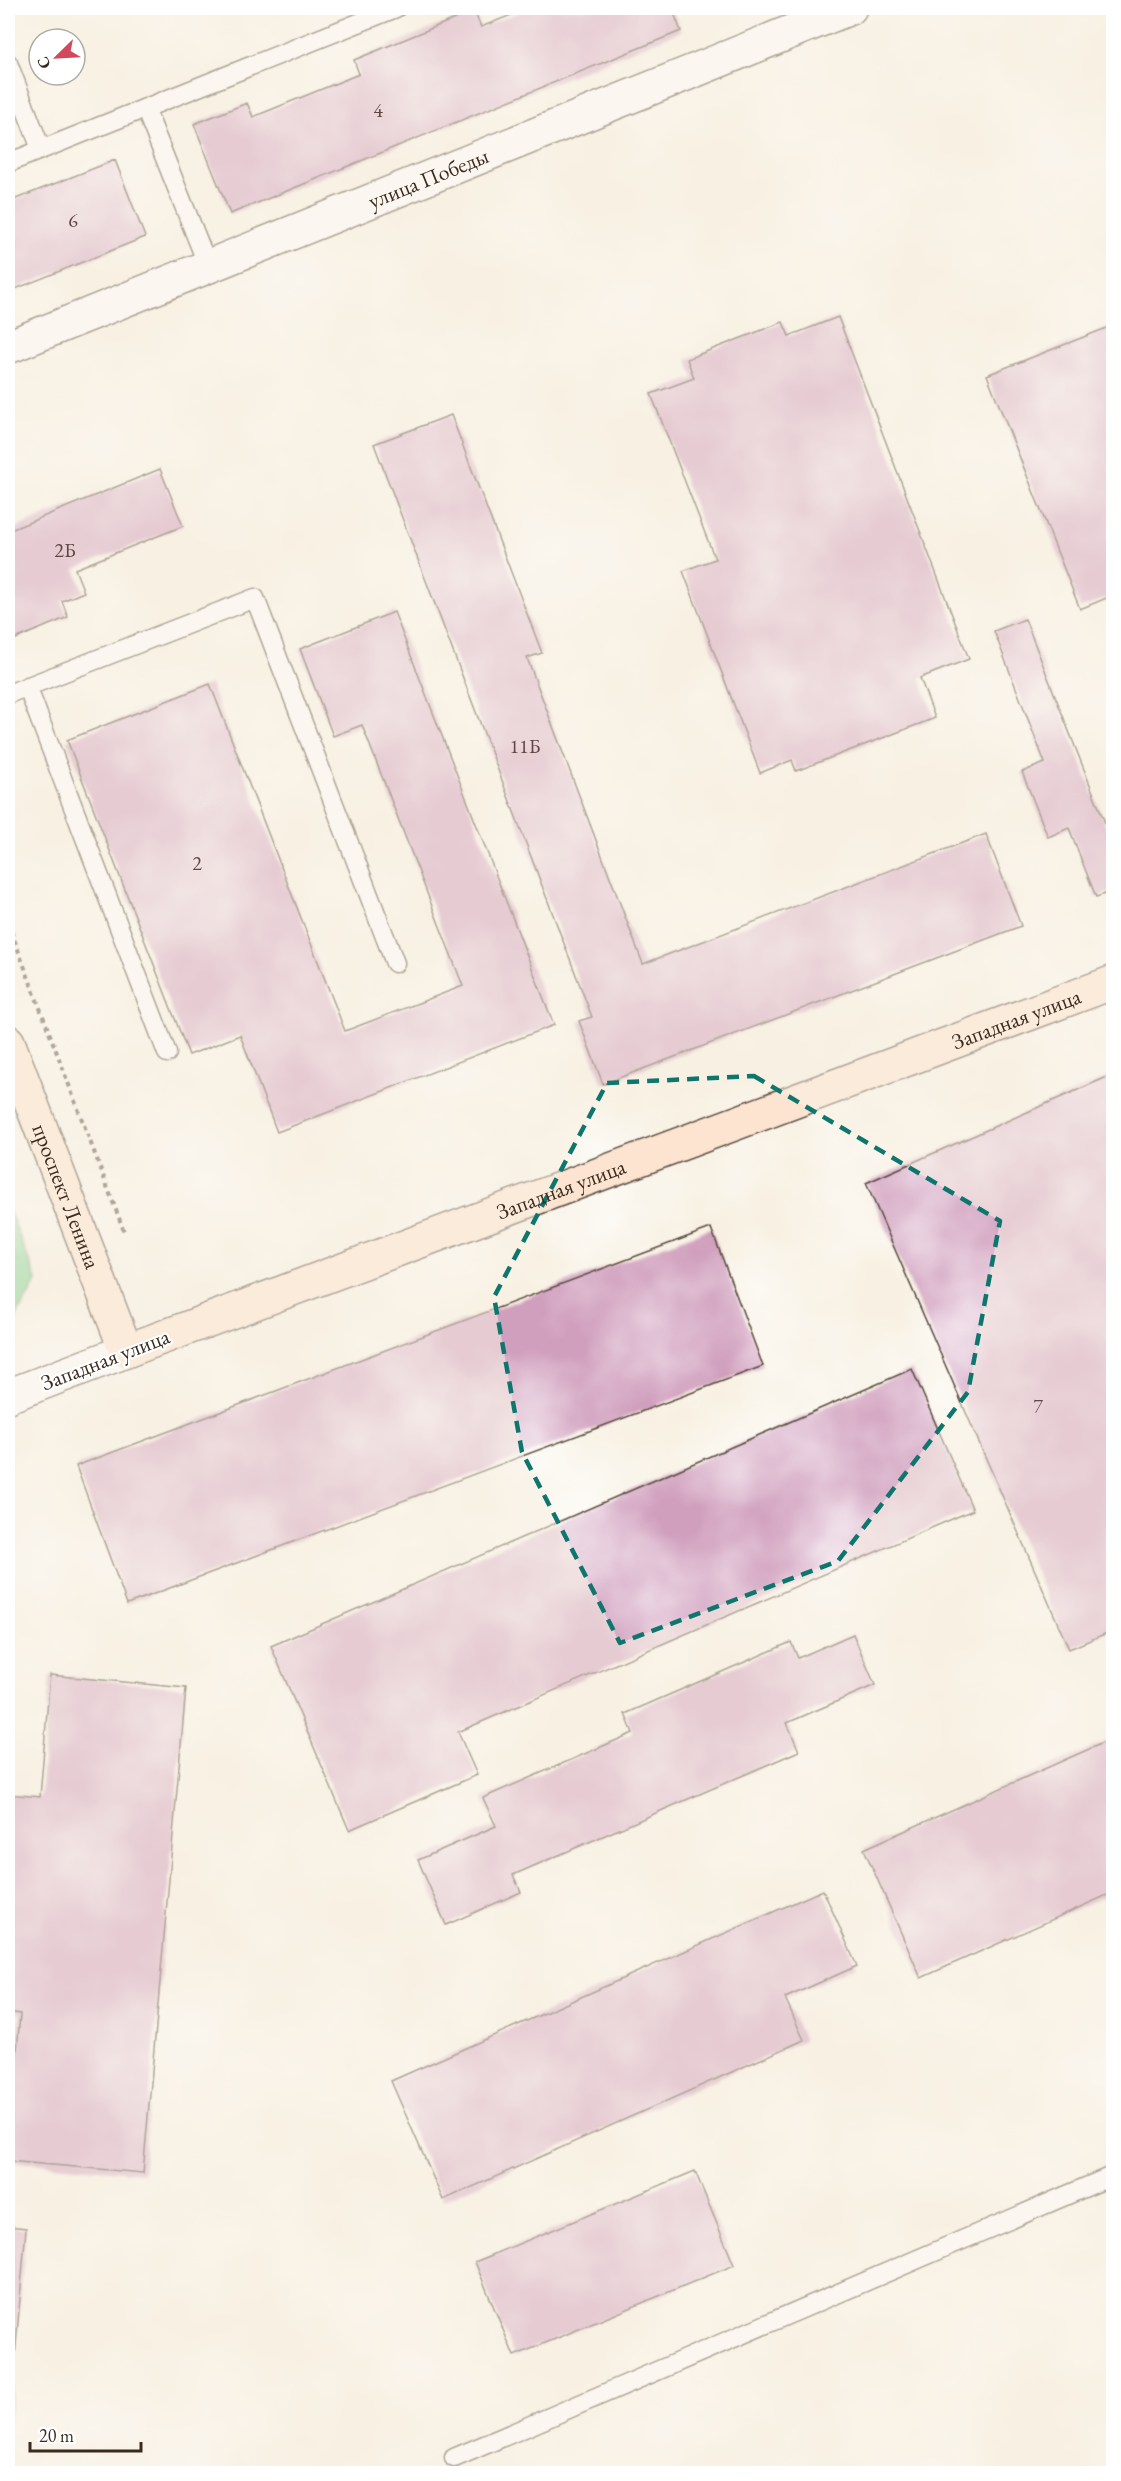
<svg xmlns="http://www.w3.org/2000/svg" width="1121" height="2481" font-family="'EB Garamond',serif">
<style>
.green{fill:#86d493;stroke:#607f58;stroke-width:1.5}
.building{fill:#d09fbd}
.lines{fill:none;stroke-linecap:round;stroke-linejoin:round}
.lane-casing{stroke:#57483c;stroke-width:21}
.street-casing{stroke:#57483c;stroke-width:36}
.secondary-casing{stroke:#57483c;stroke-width:36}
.path{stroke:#57483c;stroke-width:4;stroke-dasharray:4.5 4.5;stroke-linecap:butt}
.lane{stroke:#fff;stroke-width:18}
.street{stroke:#fff;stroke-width:33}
.secondary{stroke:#fde4d1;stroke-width:33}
.marked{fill:none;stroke:#0f766e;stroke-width:4.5;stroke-dasharray:12 8;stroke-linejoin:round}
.labels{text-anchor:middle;stroke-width:4.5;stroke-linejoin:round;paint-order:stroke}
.number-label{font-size:20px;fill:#604746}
.street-label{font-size:22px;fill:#3b2a1e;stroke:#fff}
</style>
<rect width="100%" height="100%" fill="#fff"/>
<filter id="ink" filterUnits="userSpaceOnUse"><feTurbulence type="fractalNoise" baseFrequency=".0167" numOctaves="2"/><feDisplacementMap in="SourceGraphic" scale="12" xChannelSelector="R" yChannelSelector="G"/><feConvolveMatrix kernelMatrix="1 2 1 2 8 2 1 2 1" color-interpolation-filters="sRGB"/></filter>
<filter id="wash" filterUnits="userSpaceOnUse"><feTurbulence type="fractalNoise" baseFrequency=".008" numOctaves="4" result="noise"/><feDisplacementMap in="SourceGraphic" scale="24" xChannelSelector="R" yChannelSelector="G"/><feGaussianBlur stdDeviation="1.35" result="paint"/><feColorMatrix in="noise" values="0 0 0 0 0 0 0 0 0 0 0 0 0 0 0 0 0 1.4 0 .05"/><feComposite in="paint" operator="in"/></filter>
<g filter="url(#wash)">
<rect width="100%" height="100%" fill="#f8f1e3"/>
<!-- green -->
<path class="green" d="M 8,1208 L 37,1281 L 8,1330 Z"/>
<g id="blocks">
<!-- building -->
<path class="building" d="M 529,8 L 672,8 L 681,31 L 230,214 L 194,124 L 247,103 L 253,117 L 359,74 L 354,60 L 474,11 L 481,27 Z
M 115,160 L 145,237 L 8,292 L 8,202 Z
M 838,317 L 969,659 L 920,678 L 935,718 L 796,771 L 792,760 L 760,773 L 683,571 L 715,559 L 651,394 L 694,378 L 687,359 L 783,322 L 789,336 Z
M 1114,325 L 1114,595 L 1080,609 L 987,375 Z
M 451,415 L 542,653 L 527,658 L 643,964 L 986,834 L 1021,926 L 603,1084 L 579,1021 L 592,1017 L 374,444 Z
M 160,469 L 183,526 L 75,569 L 84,592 L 62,601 L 68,617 L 8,642 L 8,531 Z
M 394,612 L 554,1025 L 277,1132 L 240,1035 L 189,1055 L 67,740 L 210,684 L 345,1031 L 463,986 L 362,725 L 333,736 L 300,649 Z
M 1025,619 L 1114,846 L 1114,891 L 1096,897 L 1069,828 L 1048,837 L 1022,772 L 1045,763 L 994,631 Z
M 1114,1074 L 1114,1630 L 1069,1649 L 866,1183 Z
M 711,1228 L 763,1366 L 127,1604 L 76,1466 Z
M 912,1369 L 973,1510 L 458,1732 L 477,1775 L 349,1830 L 271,1646 Z
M 853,1634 L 875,1685 L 787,1723 L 799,1751 L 513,1875 L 521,1892 L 446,1925 L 418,1860 L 496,1826 L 483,1798 L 633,1733 L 625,1714 L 791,1642 L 798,1658 Z
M 50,1675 L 186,1688 L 143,2173 L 8,2161 L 20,2014 L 8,2012 L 8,1794 L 40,1797 Z
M 1114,1738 L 1114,1892 L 921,1978 L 864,1849 Z
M 823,1890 L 857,1966 L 785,1998 L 804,2040 L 443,2200 L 391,2081 Z
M 695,2171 L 734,2265 L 514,2356 L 475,2262 Z
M 8,2226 L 26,2228 L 9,2428 L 8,2428 Z"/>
</g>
</g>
<g filter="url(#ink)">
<use href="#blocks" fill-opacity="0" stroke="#57483c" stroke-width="1.5"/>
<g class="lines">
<defs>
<path id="lane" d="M 8,63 L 41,149
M 145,108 L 208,266
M 8,163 L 396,8
M 27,686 L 167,1053
M 8,694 L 255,598 L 395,963
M 454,2458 L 1114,2175"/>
<g id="street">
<path id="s1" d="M 8,347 L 850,8"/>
<path d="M 8,1396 L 126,1351"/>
</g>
<g id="secondary">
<path id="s2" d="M 8,1042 L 126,1351 L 1114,982"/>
</g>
</defs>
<!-- lane casing -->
<use href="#lane" class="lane-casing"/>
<!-- street casing -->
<use href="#street" class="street-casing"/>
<!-- secondary casing -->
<use href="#secondary" class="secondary-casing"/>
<!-- path -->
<path class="path" d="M 8,923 L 125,1234"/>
<!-- lane -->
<use href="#lane" class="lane"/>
<!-- street -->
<use href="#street" class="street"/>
<!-- secondary -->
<use href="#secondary" class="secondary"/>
</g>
</g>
<!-- marked area -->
<path d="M0 0H1121V2481H0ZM 754,1076 L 1000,1221 L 968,1392 L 838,1561 L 620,1643 L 522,1452 L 494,1297 L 607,1083 Z" fill="#f8f1e3" fill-opacity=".55" fill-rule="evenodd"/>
<path class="marked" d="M 754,1076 L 1000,1221 L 968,1392 L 838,1561 L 620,1643 L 522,1452 L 494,1297 L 607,1083 Z"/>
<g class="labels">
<!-- number labels -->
<g class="number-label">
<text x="378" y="117">4</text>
<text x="73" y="227">6</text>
<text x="65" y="557">2Б</text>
<text x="525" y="753">11Б</text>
<text x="197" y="870">2</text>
<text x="1038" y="1413">7</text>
</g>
<!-- street labels -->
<g class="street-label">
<text dy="8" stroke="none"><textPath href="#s1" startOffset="453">улица Победы</textPath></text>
<text dy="8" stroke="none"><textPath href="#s2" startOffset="1281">Западная улица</textPath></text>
<text dy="8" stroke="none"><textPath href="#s2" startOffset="795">Западная улица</textPath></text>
<text dy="8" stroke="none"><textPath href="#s2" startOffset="165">проспект Ленина</textPath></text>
<text transform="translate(105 1359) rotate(-21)" y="8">Западная улица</text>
</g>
</g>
<!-- margin -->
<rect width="1121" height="2481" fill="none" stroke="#fff" stroke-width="30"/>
<!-- north arrow -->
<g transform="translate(57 57) rotate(246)"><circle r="28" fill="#ffffff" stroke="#b1aaa5" stroke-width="1.5"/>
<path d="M0-4.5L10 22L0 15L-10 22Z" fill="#d1495b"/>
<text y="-9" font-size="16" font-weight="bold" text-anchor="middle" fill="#3b2a1e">С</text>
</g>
<!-- scale -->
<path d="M30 2442v9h111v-9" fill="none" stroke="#3b2a1e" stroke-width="3"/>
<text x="39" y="2442" font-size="18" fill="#3b2a1e" stroke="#ffffff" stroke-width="4.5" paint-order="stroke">20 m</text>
</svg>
